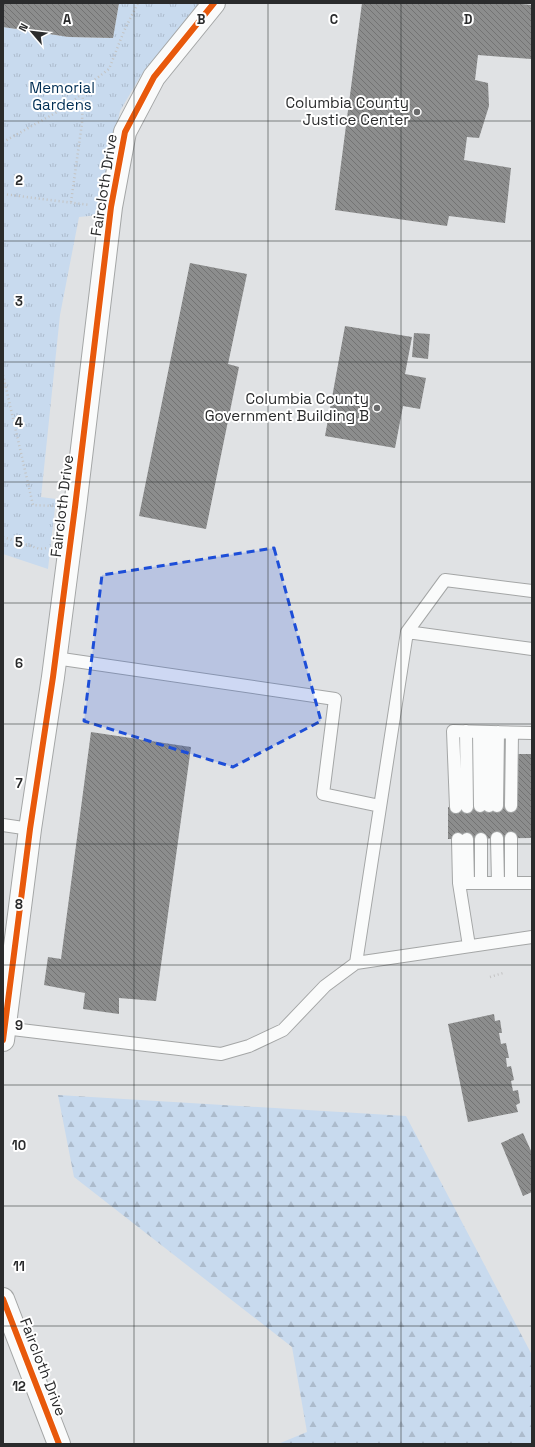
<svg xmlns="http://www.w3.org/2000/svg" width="535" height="1447" font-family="'Space Grotesk',sans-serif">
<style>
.forest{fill:url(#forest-firs)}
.park{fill:url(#park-tufts)}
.building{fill:url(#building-back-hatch)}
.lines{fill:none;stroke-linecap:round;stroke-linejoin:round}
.service-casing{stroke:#a4a6a6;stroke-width:14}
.minor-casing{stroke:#a4a6a6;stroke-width:24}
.path{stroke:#c3c3c3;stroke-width:2.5;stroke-dasharray:1 3;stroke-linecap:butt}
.service{stroke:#fafbfb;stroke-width:12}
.minor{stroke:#fafbfb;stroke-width:22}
.cycleway-casing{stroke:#fff;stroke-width:8}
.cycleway{stroke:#e8590c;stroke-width:6}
.marked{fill:#1d4ed8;fill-opacity:0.2;stroke:#1d4ed8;stroke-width:3;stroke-dasharray:8 5;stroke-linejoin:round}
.grid{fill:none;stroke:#2a2b2c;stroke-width:1;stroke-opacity:0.55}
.poi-dot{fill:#6a6b6c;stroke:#fff;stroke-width:1.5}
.labels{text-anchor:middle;stroke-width:4;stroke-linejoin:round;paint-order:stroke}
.park-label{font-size:15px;fill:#002e54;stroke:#fff}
.poi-label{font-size:15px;fill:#2a2b2c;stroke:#fff;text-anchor:end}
.street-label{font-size:15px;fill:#2a2b2c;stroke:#fff}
.grid-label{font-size:13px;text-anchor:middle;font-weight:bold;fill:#2a2b2c;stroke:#fff;stroke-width:4;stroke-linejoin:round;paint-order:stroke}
</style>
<defs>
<pattern id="forest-firs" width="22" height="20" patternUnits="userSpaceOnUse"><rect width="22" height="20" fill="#c8daee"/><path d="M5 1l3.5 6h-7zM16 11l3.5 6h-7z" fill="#acbbcc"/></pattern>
<pattern id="park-tufts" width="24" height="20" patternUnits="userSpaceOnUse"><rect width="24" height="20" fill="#c8daee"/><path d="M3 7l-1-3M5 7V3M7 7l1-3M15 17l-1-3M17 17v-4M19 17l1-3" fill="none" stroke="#acbbcc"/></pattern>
<pattern id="building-back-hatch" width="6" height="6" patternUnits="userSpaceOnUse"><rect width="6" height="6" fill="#8c8d8d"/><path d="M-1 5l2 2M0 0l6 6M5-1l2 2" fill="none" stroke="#737373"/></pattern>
</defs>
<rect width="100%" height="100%" fill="#e0e2e4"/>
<!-- forest -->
<path class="forest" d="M 58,1095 L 406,1116 L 532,1355 L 532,1444 L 278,1444 L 307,1432 L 292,1347 L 74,1177 Z"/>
<!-- park -->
<path class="park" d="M 119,3 L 203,3 L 140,77 L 120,111 L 99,215 L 79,217 L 60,315 L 41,497 L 56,499 L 48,569 L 3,554 L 3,27 L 69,37 L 113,38 Z"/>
<!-- building -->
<path class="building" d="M 4,3 L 119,3 L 113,38 L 69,37 L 3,27 Z
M 362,3 L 512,3 L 532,5 L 532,46 L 531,59 L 478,55 L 475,80 L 488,83 L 489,106 L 479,138 L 467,137 L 464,160 L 511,168 L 505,223 L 449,216 L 447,226 L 335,210 Z
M 190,263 L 247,274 L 228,364 L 239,367 L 206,529 L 139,516 Z
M 345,326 L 412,337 L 405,374 L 426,378 L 420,409 L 403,406 L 395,448 L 325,436 Z
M 414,333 L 430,334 L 428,359 L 412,357 Z
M 91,732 L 191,747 L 156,1001 L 119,998 L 119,1014 L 83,1009 L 85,993 L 44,985 L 48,957 L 61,959 Z
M 517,754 L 532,754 L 532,838 L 448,839 L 448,807 L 518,806 Z
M 494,1014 L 495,1021 L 500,1020 L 502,1033 L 499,1033 L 501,1044 L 506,1043 L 509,1058 L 506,1058 L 507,1067 L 511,1066 L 514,1080 L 511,1081 L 513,1091 L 518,1090 L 520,1103 L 516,1105 L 518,1112 L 468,1122 L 448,1024 Z
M 523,1133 L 532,1153 L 532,1192 L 523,1196 L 501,1143 Z"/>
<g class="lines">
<defs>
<path id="service" d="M 407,632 L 532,649
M 55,658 L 335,699 L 323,794 L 380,806
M 466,731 L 467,807
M 479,732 L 480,806
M 488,732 L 489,806
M 497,806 L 498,732
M 511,806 L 512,733
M 456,807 L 453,731 L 532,733
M 3,825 L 30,829
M 497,838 L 498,883
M 511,838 L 511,883
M 458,839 L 459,883
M 467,839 L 468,883
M 481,839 L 481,883
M 469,946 L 459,883 L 532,883
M 356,963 L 532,937
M 4,1028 L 221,1054 L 249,1046 L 283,1030 L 325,986 L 356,963 L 407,632 L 445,580 L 532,591"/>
<path id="minor" d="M 3,1040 L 30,829 L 53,677 L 75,507 L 111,207 L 125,132 L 154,77 L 214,3
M 3,1299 L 59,1444"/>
</defs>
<!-- service casing -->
<use href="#service" class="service-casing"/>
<!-- minor casing -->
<use href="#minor" class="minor-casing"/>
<!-- path -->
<path class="path" d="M 3,142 L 66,107 L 79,96 L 93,81 L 109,69 L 124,31 L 138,3
M 3,194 L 90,205
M 71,202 L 82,123 L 83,92
M 3,375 L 33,505 L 53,506
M 3,537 L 40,549 L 47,548
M 490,977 L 503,973"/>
<!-- service -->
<use href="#service" class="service"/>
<!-- minor -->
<use href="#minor" class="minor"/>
<defs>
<path id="cycleway" d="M 3,1040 L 30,829 L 53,677 L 75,507 L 111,207 L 125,132 L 154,77 L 214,3
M 3,1299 L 59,1444"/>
</defs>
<!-- cycleway casing -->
<use href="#cycleway" class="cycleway-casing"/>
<!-- cycleway -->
<use href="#cycleway" class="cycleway"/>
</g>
<!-- marked area -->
<path class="marked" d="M 274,548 L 321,721 L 233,767 L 84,721 L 102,575 Z"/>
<!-- grid -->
<path class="grid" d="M 134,3 L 134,1444M 268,3 L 268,1444M 401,3 L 401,1444M 3,121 L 532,121M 3,241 L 532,241M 3,362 L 532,362M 3,482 L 532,482M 3,603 L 532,603M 3,724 L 532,724M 3,844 L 532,844M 3,965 L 532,965M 3,1085 L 532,1085M 3,1206 L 532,1206M 3,1326 L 532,1326"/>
<!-- markers -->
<g class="poi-dot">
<circle cx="417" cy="112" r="4"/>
<circle cx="377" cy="408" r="4"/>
</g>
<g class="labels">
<!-- park labels -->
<g class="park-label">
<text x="62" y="93">Memorial<tspan x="62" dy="17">Gardens</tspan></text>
</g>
<!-- poi labels -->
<g class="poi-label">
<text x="409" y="108">Columbia County<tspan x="409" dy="17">Justice Center</tspan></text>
<text x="369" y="404">Columbia County<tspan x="369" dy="17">Government Building B</tspan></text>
</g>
<!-- street labels -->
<g class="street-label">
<text transform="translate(104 185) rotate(-81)" y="5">Faircloth Drive</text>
<text transform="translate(62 506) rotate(-83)" y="5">Faircloth Drive</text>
<text transform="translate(43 1367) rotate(69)" y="5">Faircloth Drive</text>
</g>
</g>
<g class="grid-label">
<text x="67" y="24">A</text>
<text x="201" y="24">B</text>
<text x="334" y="24">C</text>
<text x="468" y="24">D</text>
<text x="19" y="185">2</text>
<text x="19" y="306">3</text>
<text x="19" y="427">4</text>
<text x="19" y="547">5</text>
<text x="19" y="668">6</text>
<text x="19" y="788">7</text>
<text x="19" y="909">8</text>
<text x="19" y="1030">9</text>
<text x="19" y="1150">10</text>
<text x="19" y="1271">11</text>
<text x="19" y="1391">12</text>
</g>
<!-- border -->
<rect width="535" height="1447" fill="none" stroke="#2a2b2c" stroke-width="8"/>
<!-- north arrow -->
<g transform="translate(32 32) rotate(298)" stroke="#ffffff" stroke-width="3" paint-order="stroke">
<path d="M0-3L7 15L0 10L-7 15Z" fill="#2a2b2c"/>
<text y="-6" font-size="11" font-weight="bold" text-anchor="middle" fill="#2a2b2c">N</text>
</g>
</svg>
